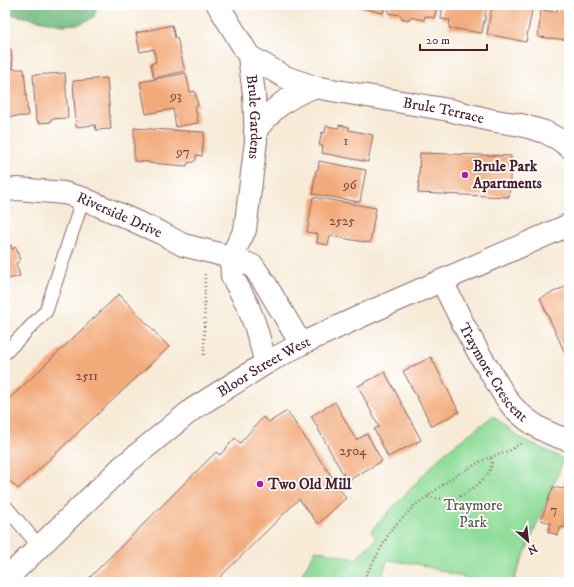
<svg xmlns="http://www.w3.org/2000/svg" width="574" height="587" font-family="'IM FELL DW Pica',serif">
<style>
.green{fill:#90dd9a;stroke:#6d7e62}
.forest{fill:#74bc82;stroke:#5f6e56}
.building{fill:#f2aa7a}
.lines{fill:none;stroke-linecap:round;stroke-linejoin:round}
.service-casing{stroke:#876668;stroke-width:15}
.minor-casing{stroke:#876668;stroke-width:24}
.primary-casing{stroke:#876668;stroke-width:24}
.path{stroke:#876668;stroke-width:2.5;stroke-dasharray:1 3;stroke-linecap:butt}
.service{stroke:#fff;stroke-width:13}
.minor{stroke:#fff;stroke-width:22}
.primary{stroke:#fff;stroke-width:22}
.poi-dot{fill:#b5179e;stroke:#fff;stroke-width:1.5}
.labels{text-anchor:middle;stroke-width:3.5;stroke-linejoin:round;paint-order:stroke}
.number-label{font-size:13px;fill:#74423f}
.street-label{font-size:15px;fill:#4a1f2b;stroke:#fff}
.poi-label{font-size:15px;font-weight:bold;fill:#4a1f2b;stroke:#fff;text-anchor:start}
.park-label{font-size:15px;fill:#5f584c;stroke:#fff}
</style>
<rect width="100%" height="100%" fill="#fff"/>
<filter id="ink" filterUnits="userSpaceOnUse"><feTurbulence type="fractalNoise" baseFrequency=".025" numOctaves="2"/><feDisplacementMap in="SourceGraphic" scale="8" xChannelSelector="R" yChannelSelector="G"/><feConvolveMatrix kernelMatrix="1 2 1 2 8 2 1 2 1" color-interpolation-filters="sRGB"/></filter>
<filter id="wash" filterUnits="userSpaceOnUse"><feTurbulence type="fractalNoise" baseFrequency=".012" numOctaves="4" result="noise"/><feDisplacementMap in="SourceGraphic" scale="16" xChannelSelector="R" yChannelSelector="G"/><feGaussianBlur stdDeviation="0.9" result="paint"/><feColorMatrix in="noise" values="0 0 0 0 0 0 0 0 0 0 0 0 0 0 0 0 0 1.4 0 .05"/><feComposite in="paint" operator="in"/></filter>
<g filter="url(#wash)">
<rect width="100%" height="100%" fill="#f7ebd8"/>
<!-- green -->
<path class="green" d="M 493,416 L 517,436 L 564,459 L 513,582 L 480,582 L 418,564 L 387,560 L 381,582 L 297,582 L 316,550 L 356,559 L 376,538 L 371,531 L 444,453 Z"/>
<!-- forest -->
<path class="forest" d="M 5,5 L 97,5 L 94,17 L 80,24 L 62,25 L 5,13 Z"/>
<g id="blocks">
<!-- building -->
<path class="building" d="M 349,5 L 385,5 L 383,13 Z
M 389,5 L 437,5 L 434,18 L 425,16 L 424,20 L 410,17 L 409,20 L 401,18 L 401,15 L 388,13 Z
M 443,5 L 487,5 L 482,33 L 449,28 L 450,20 L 441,19 Z
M 492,5 L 533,5 L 526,42 L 487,34 Z
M 557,5 L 569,5 L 569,40 L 538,37 L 541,10 L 557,12 Z
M 172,25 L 175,38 L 177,38 L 185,71 L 154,78 L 151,64 L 156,62 L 154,49 L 140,52 L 136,33 Z
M 11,49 L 13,69 L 24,69 L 28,116 L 5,117 L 5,50 Z
M 65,73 L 68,118 L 51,119 L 51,122 L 38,123 L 38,120 L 36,120 L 33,75 Z
M 186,73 L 190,92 L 195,91 L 198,106 L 195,106 L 198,123 L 176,127 L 173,109 L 146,114 L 140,82 Z
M 107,78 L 111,129 L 96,130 L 95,125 L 76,127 L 73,81 Z
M 339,125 L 349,127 L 349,130 L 373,135 L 368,162 L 322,153 L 323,146 L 319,145 L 322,132 L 325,133 L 326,126 L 339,128 Z
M 134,128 L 204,132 L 202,156 L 196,155 L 196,160 L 193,162 L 188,163 L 187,166 L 149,163 L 149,162 L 134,161 Z
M 420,153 L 511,156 L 509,197 L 418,193 Z
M 319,161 L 366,170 L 360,202 L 313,194 L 314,189 L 313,189 L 316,170 L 318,170 Z
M 313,197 L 376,208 L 370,243 L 330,236 L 328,245 L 317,243 L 318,234 L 307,232 Z
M 11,245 L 12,249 L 16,247 L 20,261 L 16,263 L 20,276 L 5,280 L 5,247 Z
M 569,285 L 569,362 L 540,298 Z
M 119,294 L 169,347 L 18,489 L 5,476 L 5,403 Z
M 431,357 L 459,412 L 432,426 L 403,371 Z
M 385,372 L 421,440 L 388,457 L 374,429 L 379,427 L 358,386 Z
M 335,402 L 356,440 L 367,434 L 382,461 L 347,481 L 311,416 Z
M 287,411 L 346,498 L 318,524 L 299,499 L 215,582 L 85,582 L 216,452 L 220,455 L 235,438 L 240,443 L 263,417 L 269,422 Z
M 553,487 L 563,489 L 564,487 L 569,489 L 569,513 L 564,528 L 561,527 L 558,535 L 548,532 L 551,523 L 541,520 Z"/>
</g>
</g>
<g filter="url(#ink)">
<use href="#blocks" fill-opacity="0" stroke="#876668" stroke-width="1"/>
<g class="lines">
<defs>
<path id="service" d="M 5,353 L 46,311 L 77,217 L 82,198
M 5,506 L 40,547"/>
<g id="minor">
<path id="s1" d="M 218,5 L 249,56 L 254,94 L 256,141 L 245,230 L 231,257"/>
<path id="s2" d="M 249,56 L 285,77 L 314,87 L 449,110 L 490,120 L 521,125 L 545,132 L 560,140 L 569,147"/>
<path d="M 255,131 C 272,109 288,96 314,87"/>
<path id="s3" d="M 5,190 L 18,189 L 64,193 L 82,198 L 130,219 L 163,234 L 183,245 L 231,257 L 253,266 L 266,285 L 301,344"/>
<path d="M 231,257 L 232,276 L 247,304 L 255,325 L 266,363"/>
<path id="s4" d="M 442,281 C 458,314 474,347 494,378 C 500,388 506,400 514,408 C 529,423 549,435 569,440"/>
</g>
<g id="primary">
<path id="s5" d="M 5,580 L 123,466 L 193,409 L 266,363 L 301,344 L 370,312 L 569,225"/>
</g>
</defs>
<!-- service casing -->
<use href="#service" class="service-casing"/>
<!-- minor casing -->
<use href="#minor" class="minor-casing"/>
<!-- primary casing -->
<use href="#primary" class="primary-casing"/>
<!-- path -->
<path class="path" d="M 204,355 L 205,274
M 428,497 C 437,498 447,501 456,498 C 466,495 488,478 491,467 C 492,464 492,461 491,458
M 362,582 L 391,530 L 414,506 L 455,476 L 483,460 L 509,451 L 521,443"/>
<!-- service -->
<use href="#service" class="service"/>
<!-- minor -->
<use href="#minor" class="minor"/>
<!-- primary -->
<use href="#primary" class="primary"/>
</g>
</g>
<!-- markers -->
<g class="poi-dot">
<circle cx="465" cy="175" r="4"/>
<circle cx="260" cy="484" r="4"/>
</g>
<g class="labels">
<!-- number labels -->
<g class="number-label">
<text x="176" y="100">93</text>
<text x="346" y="145">1</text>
<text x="183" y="156">97</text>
<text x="350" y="189">96</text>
<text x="342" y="225">2525</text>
<text x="87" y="380">2511</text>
<text x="353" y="455">2504</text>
<text x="554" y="514">7</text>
</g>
<!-- street labels -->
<g class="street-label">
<text dy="5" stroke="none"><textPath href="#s2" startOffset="204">Brule Terrace</textPath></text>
<text dy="5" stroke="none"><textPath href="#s1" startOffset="121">Brule Gardens</textPath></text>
<text dy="5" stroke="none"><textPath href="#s3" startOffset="119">Riverside Drive</textPath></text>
<text dy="5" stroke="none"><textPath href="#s5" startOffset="337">Bloor Street West</textPath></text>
<text dy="5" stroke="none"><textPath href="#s4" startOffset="105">Traymore Crescent</textPath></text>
</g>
<!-- poi labels -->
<g class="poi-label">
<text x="473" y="171">Brule Park<tspan x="473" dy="17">Apartments</tspan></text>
<text x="268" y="489">Two Old Mill</text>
</g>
<!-- park labels -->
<g class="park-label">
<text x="473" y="510">Traymore<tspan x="473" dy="17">Park</tspan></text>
</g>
</g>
<!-- margin -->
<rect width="574" height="587" fill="none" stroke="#fff" stroke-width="20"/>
<!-- north arrow -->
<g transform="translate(528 541) rotate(152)" stroke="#ffffff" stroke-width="3" paint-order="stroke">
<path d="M0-3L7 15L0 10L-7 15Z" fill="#4a1f2b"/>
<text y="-6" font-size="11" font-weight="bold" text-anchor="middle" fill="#4a1f2b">N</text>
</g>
<!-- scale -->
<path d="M420 44v6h67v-6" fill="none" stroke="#4a1f2b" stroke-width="2"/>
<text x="426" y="44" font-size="12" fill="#4a1f2b" stroke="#ffffff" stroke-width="3" paint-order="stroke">20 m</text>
</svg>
